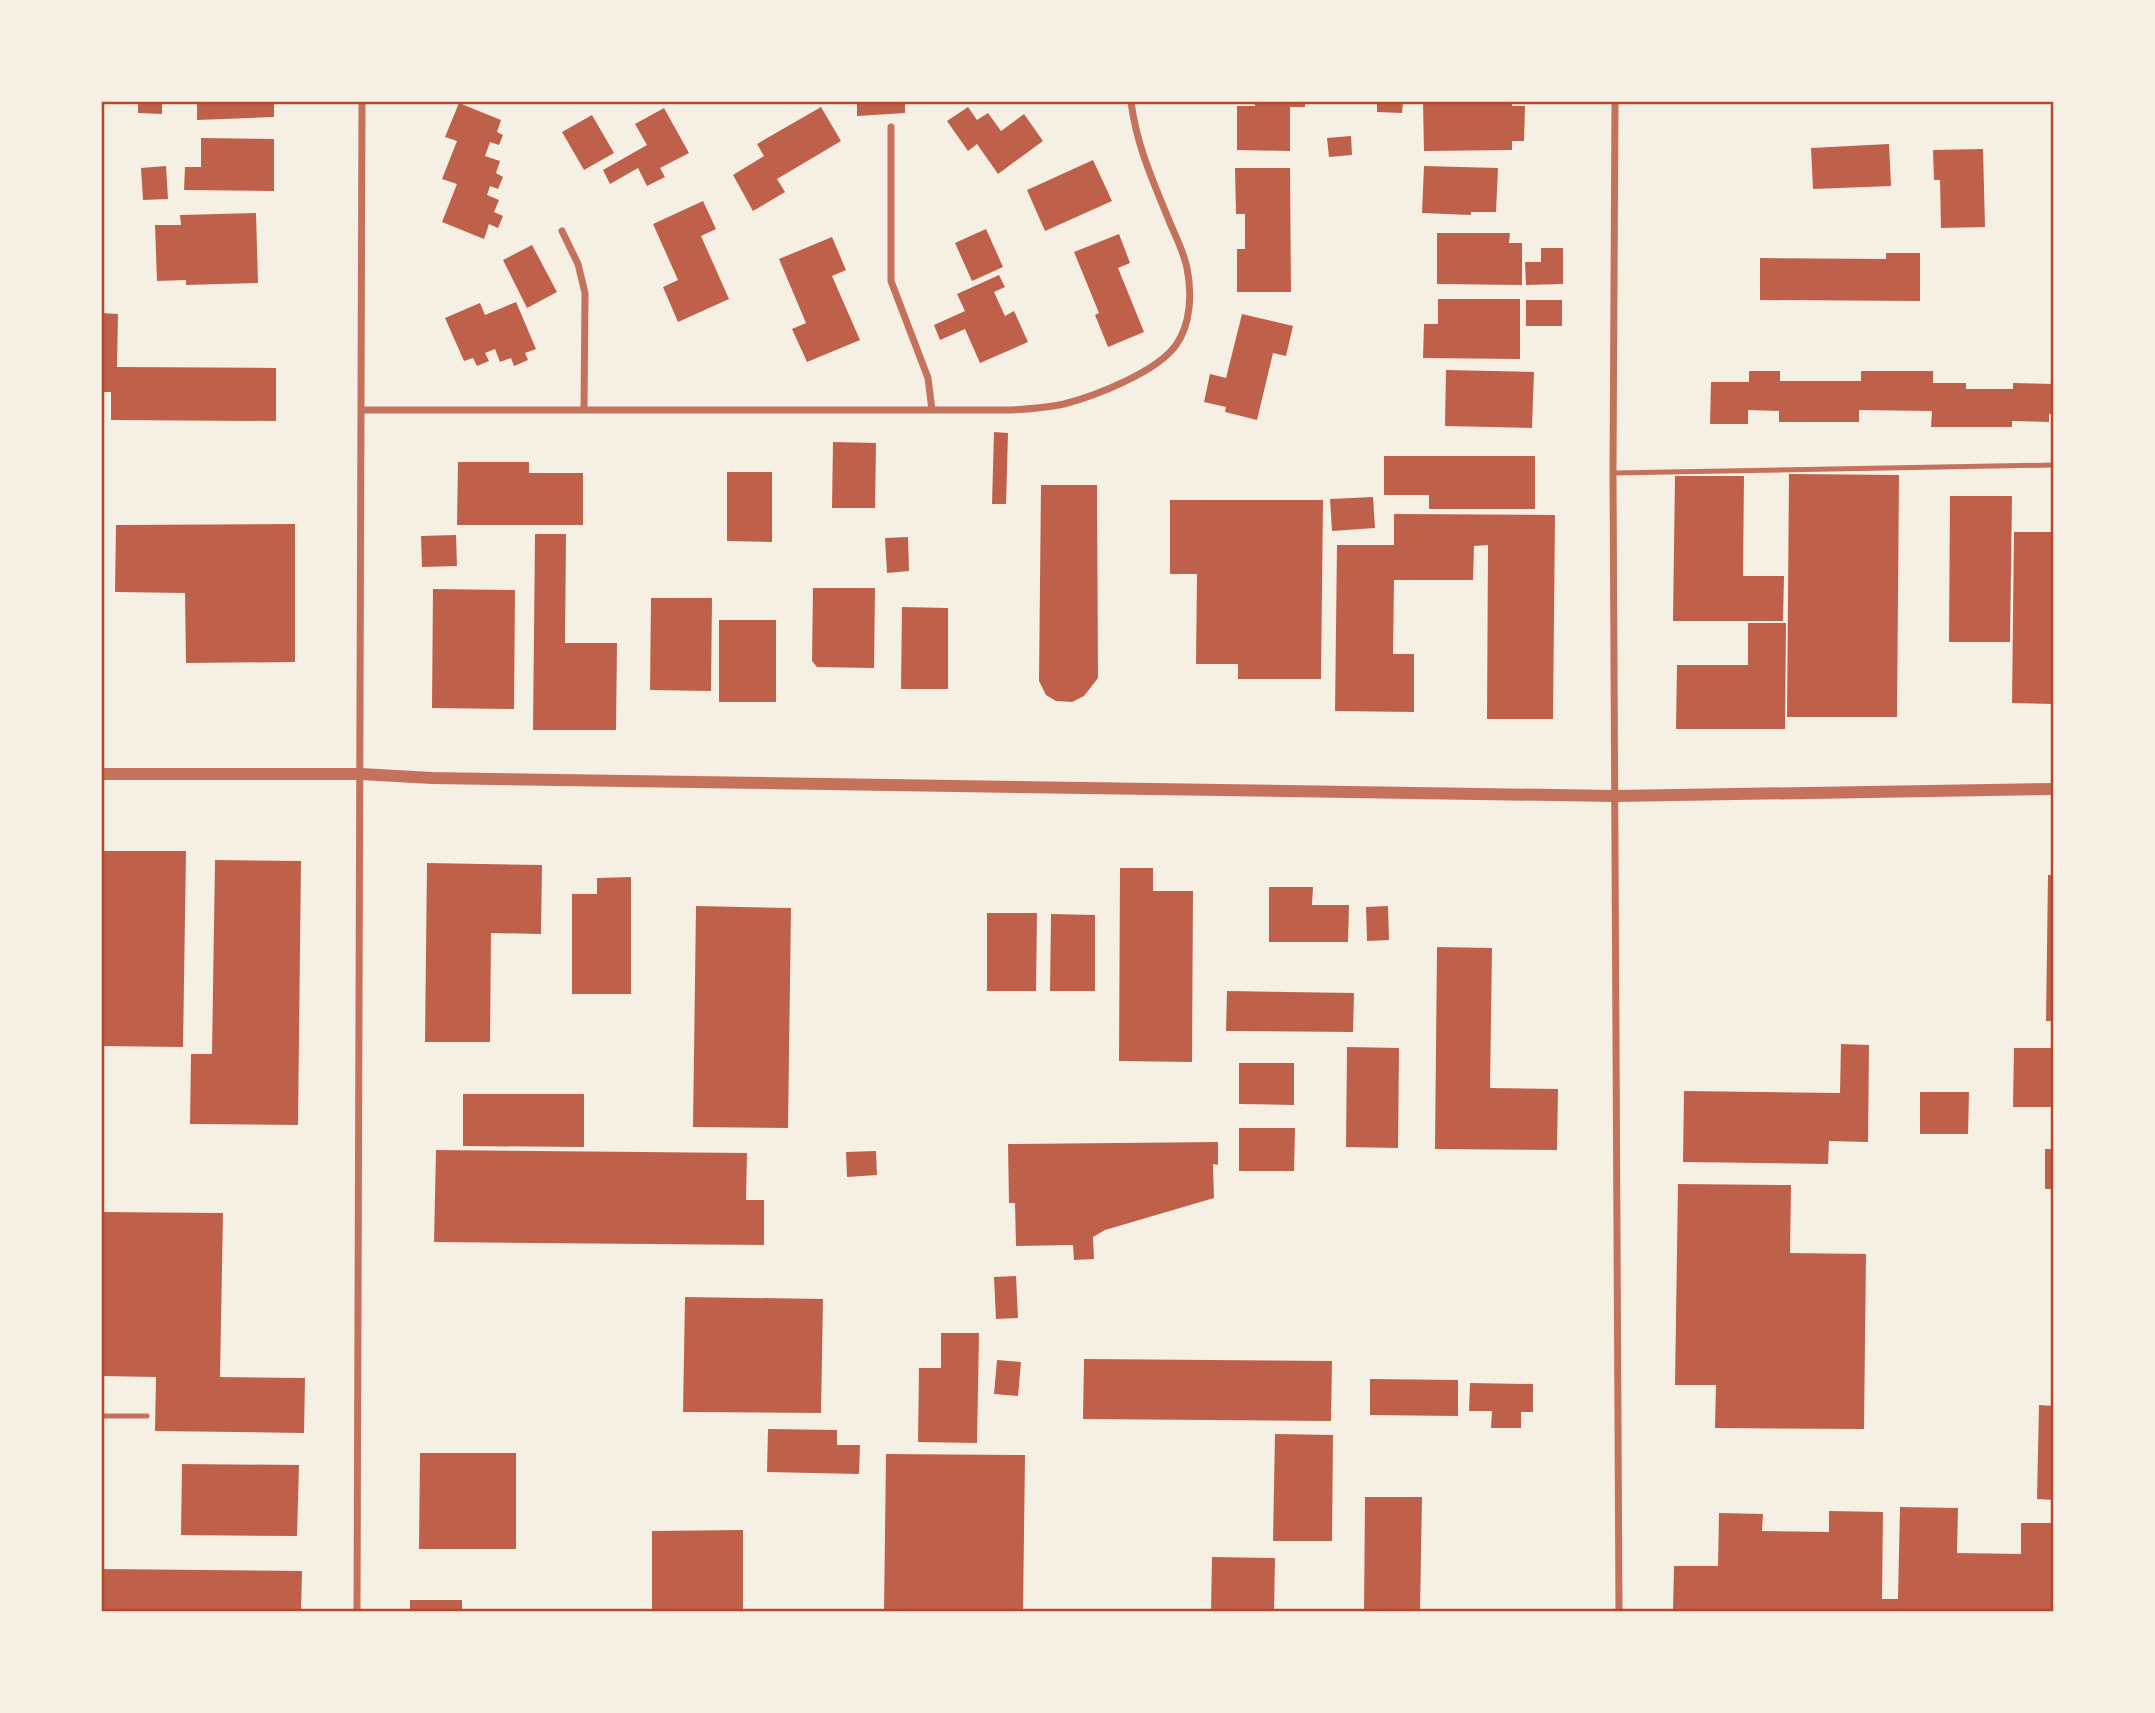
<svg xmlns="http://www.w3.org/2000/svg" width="2155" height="1713" font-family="'Open Sans',sans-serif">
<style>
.building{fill:#bf614a}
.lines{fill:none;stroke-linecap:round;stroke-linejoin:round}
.service{stroke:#c5725c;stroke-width:5}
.minor{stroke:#c5725c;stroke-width:7}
.tertiary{stroke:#c5725c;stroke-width:12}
.neatline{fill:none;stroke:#b5482f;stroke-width:2.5}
</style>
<rect width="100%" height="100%" fill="#f6efe4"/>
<!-- building -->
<path class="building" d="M 138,102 L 162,102 L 162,114 L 138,113 Z
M 197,102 L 274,102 L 274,117 L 197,120 Z
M 857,102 L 905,102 L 905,113 L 857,116 Z
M 1255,102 L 1305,102 L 1305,107 L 1290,107 L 1290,151 L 1237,150 L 1237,106 L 1255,106 Z
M 1377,102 L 1403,102 L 1402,113 L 1377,112 Z
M 1423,102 L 1512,102 L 1512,106 L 1525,106 L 1524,141 L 1512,141 L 1512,150 L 1424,151 Z
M 459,103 L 501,120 L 497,132 L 503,135 L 499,145 L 490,142 L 485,156 L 500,161 L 496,173 L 503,177 L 498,189 L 490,186 L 487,195 L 499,200 L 494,212 L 503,216 L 498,228 L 489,224 L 484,239 L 442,222 L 457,184 L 442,179 L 457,141 L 445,137 Z
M 821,107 L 841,141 L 777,179 L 785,192 L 753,211 L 733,175 L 764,156 L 757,144 Z
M 968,107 L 977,120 L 988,113 L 1001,131 L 1024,114 L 1043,141 L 998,174 L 977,144 L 968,151 L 947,121 Z
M 664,108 L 689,153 L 660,168 L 665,177 L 647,186 L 638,168 L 610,184 L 603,170 L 647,145 L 635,124 Z
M 592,115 L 614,153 L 584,170 L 562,132 Z
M 1351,136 L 1352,155 L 1329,157 L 1327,138 Z
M 201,138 L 274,139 L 274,191 L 184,190 L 185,167 L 201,167 Z
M 1889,144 L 1891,186 L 1813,189 L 1811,148 Z
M 1983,149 L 1985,227 L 1941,228 L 1940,180 L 1934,180 L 1933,150 Z
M 1093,160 L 1112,201 L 1045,231 L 1027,190 Z
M 166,166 L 168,199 L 143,200 L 141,168 Z
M 1424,166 L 1498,168 L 1496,212 L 1471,212 L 1471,215 L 1422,213 Z
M 1235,168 L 1290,168 L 1291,292 L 1237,292 L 1237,249 L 1245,249 L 1245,214 L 1236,214 Z
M 703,201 L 716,229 L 701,236 L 729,299 L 678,322 L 663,287 L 678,280 L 653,224 Z
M 256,213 L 258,283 L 186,285 L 186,280 L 157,281 L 155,225 L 181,225 L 180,215 Z
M 986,229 L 1003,267 L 972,281 L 955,243 Z
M 1437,233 L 1510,233 L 1509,243 L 1522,243 L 1522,285 L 1437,284 Z
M 1119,234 L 1130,263 L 1118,268 L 1144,332 L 1108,347 L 1095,315 L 1099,313 L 1074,252 Z
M 832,237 L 846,270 L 832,276 L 860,340 L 807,362 L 792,329 L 806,323 L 779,259 Z
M 532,245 L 557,292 L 527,308 L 503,260 Z
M 1541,248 L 1563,248 L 1563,284 L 1526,285 L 1525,262 L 1541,262 Z
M 1886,253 L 1920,253 L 1920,301 L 1760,300 L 1760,258 L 1886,259 Z
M 999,275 L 1005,287 L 994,292 L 1005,316 L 1014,311 L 1028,342 L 980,363 L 965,329 L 940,340 L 934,325 L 965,311 L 957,294 Z
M 1438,299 L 1520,299 L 1520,359 L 1423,358 L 1424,324 L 1438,324 Z
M 1526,300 L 1562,300 L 1562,326 L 1526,326 Z
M 516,302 L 536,349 L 525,353 L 528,360 L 514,366 L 511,358 L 500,362 L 495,349 L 485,353 L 489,361 L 477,366 L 473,358 L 464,361 L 445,318 L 480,303 L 485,315 Z
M 102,313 L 118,314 L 117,367 L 276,368 L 276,421 L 111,420 L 111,392 L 102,392 Z
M 1242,314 L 1293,326 L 1286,356 L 1273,353 L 1257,420 L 1225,412 L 1226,407 L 1204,402 L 1210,374 L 1226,378 Z
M 1446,370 L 1534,372 L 1532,428 L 1445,426 Z
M 1749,371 L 1780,371 L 1780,381 L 1861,381 L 1861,371 L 1933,371 L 1933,383 L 1966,383 L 1966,389 L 2013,389 L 2013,383 L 2054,384 L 2054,414 L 2049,414 L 2049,422 L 2012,421 L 2012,427 L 1931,427 L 1932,411 L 1859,410 L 1859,422 L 1779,422 L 1779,411 L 1748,410 L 1748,424 L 1710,424 L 1711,382 L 1749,382 Z
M 994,432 L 1008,433 L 1006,504 L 992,504 Z
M 833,442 L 876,443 L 875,508 L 832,508 Z
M 1384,456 L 1535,456 L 1535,509 L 1429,509 L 1429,495 L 1384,495 Z
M 458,462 L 529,462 L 529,473 L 583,473 L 583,525 L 457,525 Z
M 727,472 L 772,472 L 772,542 L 727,541 Z
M 1789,474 L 1899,475 L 1897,717 L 1787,717 Z
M 1675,476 L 1744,476 L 1743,576 L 1784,576 L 1783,621 L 1673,621 Z
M 1041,485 L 1097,485 L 1098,678 L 1084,696 L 1072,702 L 1056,701 L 1046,695 L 1039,681 Z
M 1950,496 L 2012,496 L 2010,642 L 1949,642 Z
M 1373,497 L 1375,528 L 1332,531 L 1330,499 Z
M 1170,500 L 1323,500 L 1321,679 L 1238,679 L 1238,664 L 1196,664 L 1197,574 L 1170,574 Z
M 1394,514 L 1555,515 L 1553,719 L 1487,719 L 1488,545 L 1474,546 L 1473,580 L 1394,580 L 1393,654 L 1414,654 L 1414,712 L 1335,711 L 1337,545 L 1394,545 Z
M 295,524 L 295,662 L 186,663 L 185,593 L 115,592 L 116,525 Z
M 2014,532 L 2054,532 L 2054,704 L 2012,703 Z
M 535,534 L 566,534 L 565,643 L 617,643 L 616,730 L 533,730 Z
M 456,535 L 457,566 L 422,567 L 421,536 Z
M 908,537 L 909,571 L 887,573 L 885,538 Z
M 813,588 L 875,588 L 874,668 L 817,667 L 812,661 Z
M 433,589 L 515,590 L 514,709 L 432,708 Z
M 651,598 L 712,598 L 711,691 L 650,690 Z
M 902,607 L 948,608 L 948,689 L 901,689 Z
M 719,620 L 776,620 L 776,702 L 719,702 Z
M 1748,623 L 1786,623 L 1785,729 L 1676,729 L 1677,665 L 1748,665 Z
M 102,851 L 186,851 L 183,1047 L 102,1046 Z
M 215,860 L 301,861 L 298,1125 L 190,1124 L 191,1054 L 212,1054 Z
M 427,863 L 542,865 L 541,934 L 491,933 L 490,1042 L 425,1042 Z
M 1120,868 L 1153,868 L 1153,891 L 1193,891 L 1192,1062 L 1119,1061 Z
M 2048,875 L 2054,875 L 2054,1021 L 2046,1021 Z
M 631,877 L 631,994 L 572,994 L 572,894 L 597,894 L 597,878 Z
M 1269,887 L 1313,887 L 1312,905 L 1349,905 L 1348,942 L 1269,942 Z
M 696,906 L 791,908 L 788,1128 L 693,1127 Z
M 1388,906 L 1389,940 L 1367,941 L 1366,907 Z
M 987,913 L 1037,913 L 1036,991 L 987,991 Z
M 1051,914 L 1095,915 L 1095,991 L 1050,991 Z
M 1437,947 L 1492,948 L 1490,1088 L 1558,1089 L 1557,1150 L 1435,1149 Z
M 1227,991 L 1354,993 L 1353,1032 L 1226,1031 Z
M 1841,1044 L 1869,1045 L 1868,1142 L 1829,1141 L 1828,1164 L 1683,1162 L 1684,1091 L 1840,1093 Z
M 1347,1047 L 1399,1048 L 1398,1148 L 1346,1147 Z
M 2014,1048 L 2054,1048 L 2054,1107 L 2013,1107 Z
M 1239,1063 L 1294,1063 L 1294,1105 L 1239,1104 Z
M 1920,1092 L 1969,1092 L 1968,1134 L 1920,1134 Z
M 463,1094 L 584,1094 L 584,1147 L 463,1146 Z
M 1239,1128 L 1295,1128 L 1294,1171 L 1239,1171 Z
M 1218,1142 L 1218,1165 L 1213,1164 L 1214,1198 L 1105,1230 L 1093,1237 L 1094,1259 L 1074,1260 L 1073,1245 L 1016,1246 L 1015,1203 L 1009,1203 L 1008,1144 Z
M 2045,1149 L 2054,1149 L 2054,1189 L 2045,1189 Z
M 436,1150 L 747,1153 L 746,1200 L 764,1200 L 764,1245 L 434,1242 Z
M 876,1151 L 877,1175 L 847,1177 L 846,1152 Z
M 1678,1184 L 1791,1185 L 1790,1253 L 1866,1254 L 1864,1429 L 1715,1428 L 1716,1385 L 1675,1385 Z
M 102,1212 L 223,1213 L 220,1377 L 305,1378 L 304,1433 L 155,1431 L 156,1377 L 102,1376 Z
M 1016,1276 L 1018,1318 L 996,1319 L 994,1277 Z
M 685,1297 L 823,1299 L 821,1413 L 683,1412 Z
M 941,1333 L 979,1333 L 977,1443 L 918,1442 L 919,1368 L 941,1368 Z
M 1084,1359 L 1332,1361 L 1331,1421 L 1083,1419 Z
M 997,1360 L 1021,1362 L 1018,1396 L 994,1394 Z
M 1370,1379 L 1458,1380 L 1458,1416 L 1370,1415 Z
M 1470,1383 L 1533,1384 L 1533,1412 L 1521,1412 L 1521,1428 L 1491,1428 L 1492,1411 L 1469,1411 Z
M 2039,1405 L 2054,1406 L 2054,1500 L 2037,1499 Z
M 768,1429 L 837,1430 L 837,1445 L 860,1445 L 859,1474 L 767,1472 Z
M 1275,1434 L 1333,1435 L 1332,1541 L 1273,1541 Z
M 420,1453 L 516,1453 L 516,1549 L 419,1549 Z
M 886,1454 L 1025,1455 L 1023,1612 L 884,1612 Z
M 182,1464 L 299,1465 L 297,1536 L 181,1535 Z
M 1365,1497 L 1422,1497 L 1420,1612 L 1364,1612 Z
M 1900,1507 L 1958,1508 L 1957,1553 L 2021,1554 L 2021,1523 L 2054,1523 L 2054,1612 L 1673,1612 L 1674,1566 L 1718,1566 L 1719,1513 L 1763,1514 L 1762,1531 L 1829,1532 L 1829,1511 L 1883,1512 L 1882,1599 L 1898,1599 Z
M 743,1530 L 743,1612 L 652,1612 L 652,1531 Z
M 1212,1557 L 1275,1558 L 1274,1612 L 1211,1612 Z
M 102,1569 L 302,1571 L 301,1612 L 102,1612 Z
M 410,1600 L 462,1600 L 462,1612 L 410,1612 Z"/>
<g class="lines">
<!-- service -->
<path class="service" d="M 1613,473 L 2054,465
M 102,1416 L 147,1416"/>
<!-- minor -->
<path class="minor" d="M 1615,102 L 1613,473 L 1619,1612
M 891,127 L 891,281 L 928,378 L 932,410
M 562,231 L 578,264 L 585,293 L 584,410
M 361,410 L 1011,410 C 1029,409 1046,408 1064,404 C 1095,396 1157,372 1176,345 C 1191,324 1192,293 1187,268 C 1184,253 1176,237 1170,223 C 1153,181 1137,147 1131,102
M 357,1612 L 362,102"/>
<!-- tertiary -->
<path class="tertiary" d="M 102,774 L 361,774 L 432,778 L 1615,796 L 2054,789"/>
</g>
<!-- border -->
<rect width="2155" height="1713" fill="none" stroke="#f6efe4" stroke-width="206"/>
<rect x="103" y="103" width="1949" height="1507" class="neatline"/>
</svg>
